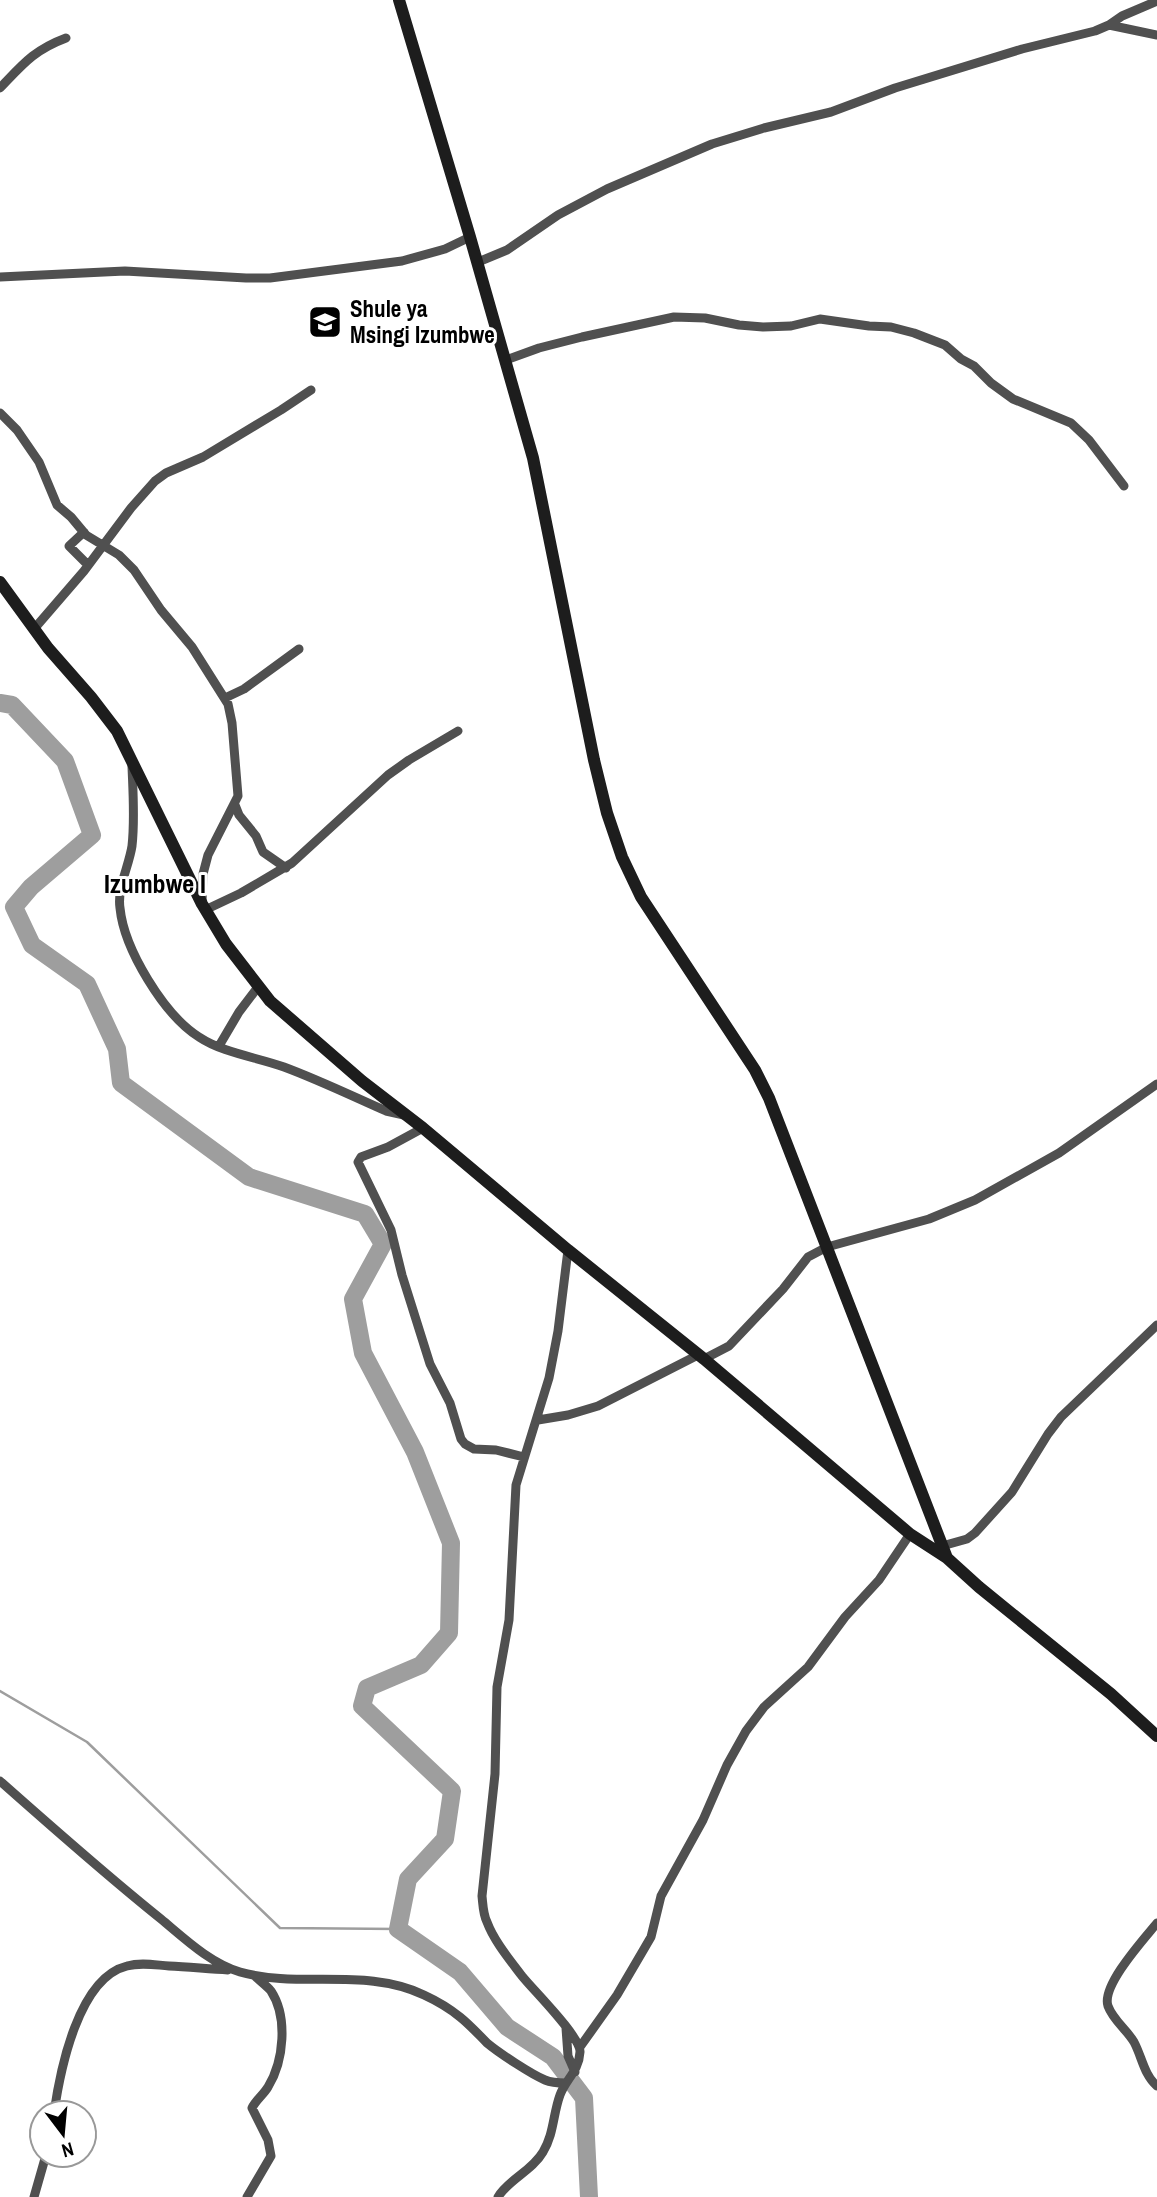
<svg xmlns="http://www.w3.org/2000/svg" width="1157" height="2197" font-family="'Archivo Narrow',sans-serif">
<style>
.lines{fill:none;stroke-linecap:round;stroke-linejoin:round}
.stream{stroke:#9e9e9e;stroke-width:2.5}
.river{stroke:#9e9e9e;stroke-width:18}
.street{stroke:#505050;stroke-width:9}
.secondary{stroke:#1d1d1d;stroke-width:12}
.labels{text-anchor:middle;stroke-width:6;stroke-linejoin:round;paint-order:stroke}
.poi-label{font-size:23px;font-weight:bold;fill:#000;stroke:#fff;text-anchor:start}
.quarter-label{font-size:26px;font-weight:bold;fill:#000;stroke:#fff}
</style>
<rect width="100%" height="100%" fill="#fff"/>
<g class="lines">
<!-- stream -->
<path class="stream" d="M 0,1691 L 87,1742 L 280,1928 L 398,1929"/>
<!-- river -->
<path class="river" d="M 0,703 L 12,705 L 65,761 L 92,835 L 31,887 L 14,907 L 32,945 L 87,984 L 117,1049 L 121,1083 L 249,1177 L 365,1214 L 383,1244 L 353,1299 L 363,1353 L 415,1452 L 451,1543 L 449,1633 L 421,1665 L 367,1688 L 362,1706 L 452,1791 L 445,1839 L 408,1879 L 398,1929 L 460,1972 L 507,2027 L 553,2057 L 584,2098 L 589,2197"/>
<!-- street -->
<path class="street" d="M 1109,25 L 1122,16 L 1157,1
M 0,88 C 23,64 34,50 66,38
M 478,262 L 507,250 L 558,215 L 607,189 L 712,144 L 764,128 L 831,112 L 895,88 L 1022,49 L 1095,31 L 1109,25 L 1157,35
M 0,277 L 125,271 L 246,278 L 270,278 L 402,261 L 445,249 L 470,237
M 506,360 L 539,348 L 582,337 L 674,317 L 705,318 L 739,325 L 763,327 L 791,326 L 820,319 L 869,326 L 891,327 L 914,333 L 945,345 L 961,359 L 974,366 L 991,383 L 1013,399 L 1071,423 L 1089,440 L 1124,486
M 0,413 L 17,430 L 39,462 L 57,505 L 71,517 L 86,535 L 119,555 L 134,570 L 161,610 L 192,647 L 228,704 L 232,723 L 238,796 L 208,855 L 203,874 L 202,902
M 84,532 L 69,546 L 88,565
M 34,629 L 84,571 L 131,508 L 155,481 L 166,473 L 203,457 L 281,410 L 311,390
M 225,698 L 244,689 L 299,649
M 132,766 C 133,793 135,820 132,846 C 129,866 117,888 120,908 C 124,949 164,1015 199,1037 C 223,1053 256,1057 284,1067 C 319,1080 352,1096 386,1111 L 404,1115
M 235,805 L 239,815 L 256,836 L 263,852 L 286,868
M 205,910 L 241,893 L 292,863 L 388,775 L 409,760 L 458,731
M 219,1046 L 239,1012 L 258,987
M 423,1128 L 388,1147 L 361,1157 L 358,1162 L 391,1230 L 402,1275 L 430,1364 L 450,1403 L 461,1439 L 465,1444 L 474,1449 L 496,1450 L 524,1457
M 704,1359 L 729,1346 L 783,1289 L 808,1257 L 827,1247 L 929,1219 L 975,1200 L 1059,1153 L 1157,1084
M 538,1420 L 568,1415 L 598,1406 L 698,1355
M 942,1546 L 967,1539 L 975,1533 L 1012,1492 L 1048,1434 L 1061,1417 L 1157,1325
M 0,1781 C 53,1828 106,1875 161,1919 C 185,1939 210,1963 240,1972 C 300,1989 366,1967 424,1995 C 437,2001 449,2008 460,2017 C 470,2025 478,2034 487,2043 C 499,2053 531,2074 545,2080 C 552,2083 559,2083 566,2083
M 1157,1923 C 1144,1939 1101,1986 1108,2006 C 1113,2020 1127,2030 1134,2042 C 1142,2057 1144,2075 1157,2086
M 566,2028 L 568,2056 L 575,2072
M 580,2047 L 617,1995 L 644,1949 L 651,1937 L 661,1896 L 703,1820 L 727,1765 L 746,1731 L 764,1707 L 808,1667 L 845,1617 L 879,1580 L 910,1534
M 54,2113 C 60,2071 78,1978 127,1966 C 141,1962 155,1965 169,1966 C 189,1967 209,1969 228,1970
M 34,2197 L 46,2155
M 247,2197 L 271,2156 L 268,2140 L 252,2108 C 256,2100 264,2094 268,2087 C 284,2061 288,2017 271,1991 C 267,1986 260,1981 255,1976
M 498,2197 C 509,2179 532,2171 543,2152 C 554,2134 553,2114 560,2095 C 566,2079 579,2071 580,2052 C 581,2037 533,1990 522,1976 C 510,1960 494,1941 487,1922 C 483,1914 483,1905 482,1896 L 495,1774 L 497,1687 L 509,1620 L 516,1485 L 549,1378 L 558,1331 L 568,1250"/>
<!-- secondary -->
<path class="secondary" d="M 399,0 L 470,237 L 533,458 L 594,760 L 607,813 L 622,857 L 641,897 L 755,1070 L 769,1098 L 947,1558 L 979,1587 L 1111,1694 L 1157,1736
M 0,582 L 48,648 L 91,697 L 117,731 L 202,904 L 226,944 L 270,1001 L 362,1081 L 423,1128 L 568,1250 L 704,1359 L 910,1534 L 947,1558"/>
</g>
<!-- icons -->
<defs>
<symbol id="school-square" viewBox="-11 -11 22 22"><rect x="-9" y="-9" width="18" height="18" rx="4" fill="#000" stroke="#fff"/><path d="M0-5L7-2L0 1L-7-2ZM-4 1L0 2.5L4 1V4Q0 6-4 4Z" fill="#fff"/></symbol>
</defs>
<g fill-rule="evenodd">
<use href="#school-square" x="306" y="303" width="38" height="38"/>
</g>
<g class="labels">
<!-- poi labels -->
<g class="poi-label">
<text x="350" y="317">Shule ya<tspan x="350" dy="26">Msingi Izumbwe</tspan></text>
</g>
<!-- quarter labels -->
<g class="quarter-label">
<text x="155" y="893">Izumbwe I</text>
</g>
</g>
<!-- north arrow -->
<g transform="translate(63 2134) rotate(164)"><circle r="33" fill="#ffffff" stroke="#999999" stroke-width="2"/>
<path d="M0-5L12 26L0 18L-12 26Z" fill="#000000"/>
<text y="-10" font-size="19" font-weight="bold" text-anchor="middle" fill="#000000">N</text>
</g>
</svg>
